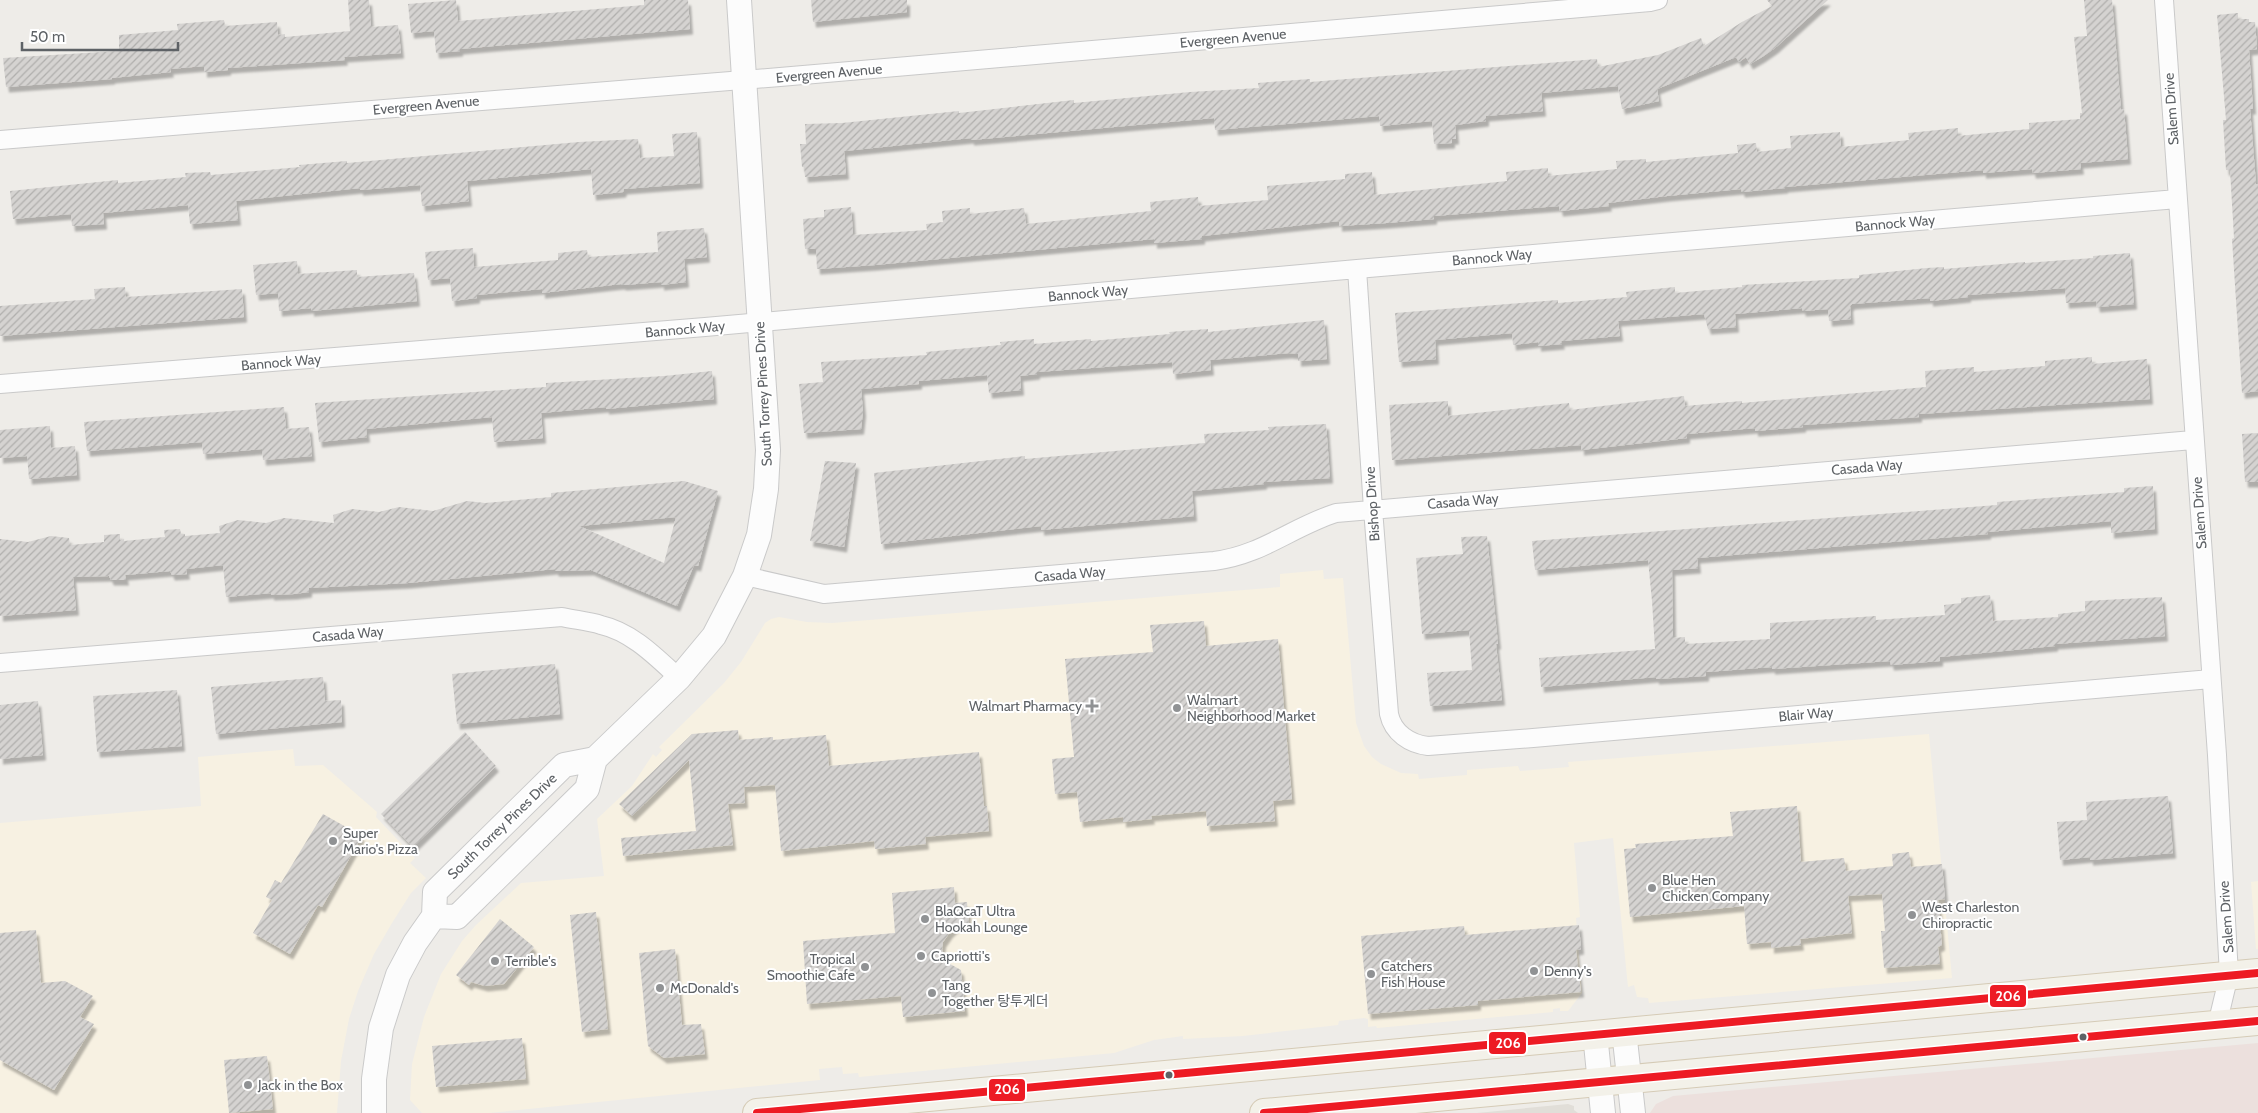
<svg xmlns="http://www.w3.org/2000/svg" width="2258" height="1113" font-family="Cabin,'Noto Sans KR',sans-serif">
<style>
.commercial{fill:#f7f1e2}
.education{fill:#e1ded8}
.medical{fill:#ece0dd}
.building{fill:url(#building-hatch);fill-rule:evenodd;filter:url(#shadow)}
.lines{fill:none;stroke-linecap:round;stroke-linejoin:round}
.street-casing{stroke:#c9c9c9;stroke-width:20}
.secondary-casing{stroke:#cacaca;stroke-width:26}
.primary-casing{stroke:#d5cbb6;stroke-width:30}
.street{stroke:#fcfcfc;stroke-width:18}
.secondary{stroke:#fcfcfc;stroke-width:24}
.primary{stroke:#f3f1e9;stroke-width:28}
.bus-1-casing{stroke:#fff;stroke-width:11}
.bus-1{stroke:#ed1b24;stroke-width:8}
.poi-dot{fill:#909294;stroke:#fff;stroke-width:2}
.bus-dot{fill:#5e6266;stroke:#fff;stroke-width:2}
.labels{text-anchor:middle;stroke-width:4;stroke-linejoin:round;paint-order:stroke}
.street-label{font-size:14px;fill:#5e6266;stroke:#fff}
.poi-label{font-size:14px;fill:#5e6266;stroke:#fff;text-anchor:start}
.line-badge{stroke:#fff;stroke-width:2}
.badge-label{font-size:14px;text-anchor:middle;font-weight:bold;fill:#fff}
</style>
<defs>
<pattern id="building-hatch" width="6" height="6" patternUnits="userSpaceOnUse" patternTransform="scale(1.25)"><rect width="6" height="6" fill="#d5d3d1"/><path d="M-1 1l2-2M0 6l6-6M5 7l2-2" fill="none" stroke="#b0afad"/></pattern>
<filter id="shadow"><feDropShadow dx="3" dy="5.5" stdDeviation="1" flood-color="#0004"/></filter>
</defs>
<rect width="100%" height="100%" fill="#eeece8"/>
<!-- commercial -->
<path class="commercial" d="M 1323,570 L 1324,579 L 1343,578 L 1356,723 L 1364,746 L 1372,757 L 1381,764 L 1401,773 L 1418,774 L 1419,779 L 1467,775 L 1467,770 L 1518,766 L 1520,771 L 1569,767 L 1568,762 L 1929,734 L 1952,978 L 1649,1003 L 1648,998 L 1637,997 L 1634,985 L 1628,987 L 1613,838 L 1574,843 L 1580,917 L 1576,918 L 1582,993 L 1568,1011 L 1560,1011 L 1560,1008 L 1553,1009 L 1553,1012 L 1377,1028 L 1376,1026 L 1368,1027 L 1368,1019 L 1364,1018 L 1339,1021 L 1338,1025 L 1243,1036 L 1183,1039 L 1183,1036 L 1154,1040 L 1114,1053 L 859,1077 L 858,1073 L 843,1074 L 842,1067 L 819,1069 L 820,1080 L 489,1113 L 422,1113 L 410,1100 L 412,1064 L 424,1017 L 441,974 L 462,941 L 476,925 L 521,883 L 604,876 L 597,819 L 632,786 L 653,754 L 656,757 L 662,750 L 659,747 L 724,683 L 741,662 L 765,623 L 771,619 L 779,617 L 807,622 L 832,623 L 1280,587 L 1280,574 Z
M 293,749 L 295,766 L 323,765 L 377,812 L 376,817 L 415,858 L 410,863 L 426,878 L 411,893 L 392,923 L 374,954 L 358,991 L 349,1019 L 341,1061 L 337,1113 L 0,1113 L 0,823 L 201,806 L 198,757 Z
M 2258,881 L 2258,949 L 2256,949 L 2251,882 Z"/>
<!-- education -->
<path class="education" d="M 1568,1104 L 1574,1106 L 1574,1110 L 1578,1113 L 1477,1113 Z"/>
<!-- medical -->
<path class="medical" d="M 2258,1043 L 2258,1113 L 1650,1113 L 1656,1104 L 1673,1096 Z"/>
<!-- building -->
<path class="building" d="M 348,0 L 369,0 L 371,27 L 398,25 L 401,53 L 344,57 L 345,60 L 228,68 L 228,70 L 204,72 L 204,66 L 170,69 L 171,72 L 112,78 L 112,79 L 6,87 L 3,58 L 119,51 L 119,35 L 178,30 L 177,24 L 224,20 L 225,26 L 277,22 L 278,35 L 285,34 L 285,37 L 350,31 Z
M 456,0 L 458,21 L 644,5 L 644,0 L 688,0 L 690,29 L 460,49 L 460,51 L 436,53 L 434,31 L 411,33 L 408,4 Z
M 811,0 L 907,0 L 907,12 L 813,22 Z
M 1767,0 L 1828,0 L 1775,48 L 1762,57 L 1750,64 L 1746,57 L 1739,62 L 1736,57 L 1657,89 L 1659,101 L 1622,109 L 1618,86 L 1541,93 L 1543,111 L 1486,116 L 1486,121 L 1455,125 L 1456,139 L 1452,139 L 1452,143 L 1434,144 L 1432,121 L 1380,126 L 1379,116 L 1215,130 L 1214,118 L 971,140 L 971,138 L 844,151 L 846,174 L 805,177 L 804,167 L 802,167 L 800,144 L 806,144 L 805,124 L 842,123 L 959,111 L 959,113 L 1074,100 L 1074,103 L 1190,92 L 1259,88 L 1258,83 L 1310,79 L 1310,82 L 1597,59 L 1598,67 L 1658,55 L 1701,38 L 1704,46 L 1742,22 L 1772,6 Z
M 2084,0 L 2112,0 L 2121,110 L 2124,109 L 2128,159 L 2080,163 L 2081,169 L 2033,173 L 2032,169 L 1983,173 L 1983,170 L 1785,187 L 1785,188 L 1742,192 L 1741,189 L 1667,196 L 1608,203 L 1609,206 L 1560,211 L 1559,206 L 1434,216 L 1434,219 L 1386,223 L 1339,226 L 1339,221 L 1202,236 L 1202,239 L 1154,243 L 1154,239 L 875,265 L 817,269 L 816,249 L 805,249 L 803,219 L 824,217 L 824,210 L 851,207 L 853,235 L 927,230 L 926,224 L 943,222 L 942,211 L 970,208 L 970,214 L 1024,208 L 1026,224 L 1151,211 L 1150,202 L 1198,197 L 1199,206 L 1268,200 L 1267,186 L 1345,179 L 1345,174 L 1372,172 L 1374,195 L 1507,181 L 1506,172 L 1548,168 L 1548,176 L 1617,169 L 1616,161 L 1646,159 L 1646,162 L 1738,153 L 1737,145 L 1756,143 L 1757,152 L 1791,148 L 1790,136 L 1840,132 L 1841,147 L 1909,140 L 1908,133 L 1958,128 L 1958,136 L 2029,129 L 2029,123 L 2080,119 L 2080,113 L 2082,113 L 2074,37 L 2087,36 Z
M 2238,13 L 2238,19 L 2249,19 L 2249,22 L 2255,22 L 2257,49 L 2249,50 L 2253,109 L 2250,109 L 2256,184 L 2258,184 L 2258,391 L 2242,393 L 2232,239 L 2234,238 L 2230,170 L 2226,170 L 2223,120 L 2226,120 L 2217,15 Z
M 697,132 L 700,183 L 624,189 L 623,192 L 593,195 L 591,169 L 467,181 L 469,201 L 422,206 L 420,185 L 360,190 L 360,188 L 236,201 L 238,220 L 190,224 L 188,205 L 103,213 L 104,224 L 72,226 L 71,214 L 13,219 L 10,191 L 118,180 L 118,183 L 186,177 L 185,173 L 210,172 L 211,175 L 300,167 L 299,165 L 347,161 L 347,163 L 579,142 L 638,139 L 640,158 L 674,156 L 672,134 Z
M 704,228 L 707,257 L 684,259 L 686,282 L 661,285 L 661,282 L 624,285 L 621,284 L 542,293 L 542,289 L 477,295 L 477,298 L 452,301 L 450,278 L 428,280 L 425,252 L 473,248 L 474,267 L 558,260 L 558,253 L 587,250 L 588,257 L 658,252 L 657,232 Z
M 2130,253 L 2134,304 L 2097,307 L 2096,301 L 2066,303 L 2065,288 L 1968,295 L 1968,297 L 1930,301 L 1930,298 L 1852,304 L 1850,306 L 1851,319 L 1829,321 L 1828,309 L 1803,311 L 1802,308 L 1735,314 L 1736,327 L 1708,329 L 1704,314 L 1618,321 L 1620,336 L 1561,341 L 1562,344 L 1538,346 L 1538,342 L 1513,345 L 1512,333 L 1435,340 L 1436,359 L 1399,362 L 1395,313 L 1558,300 L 1558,303 L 1627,297 L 1626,292 L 1675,287 L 1675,293 L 1742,287 L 1742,285 L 1859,278 L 1859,275 L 1927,268 L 1944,267 L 1944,269 L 2025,262 L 2025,263 L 2093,258 L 2093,256 Z
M 297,261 L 298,274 L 357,270 L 357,277 L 414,273 L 417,301 L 311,311 L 311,308 L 279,311 L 278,293 L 256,295 L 253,265 Z
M 125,287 L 126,297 L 242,289 L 244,317 L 0,336 L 0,306 L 95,299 L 94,289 Z
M 1324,320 L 1327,359 L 1298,361 L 1298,354 L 1289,353 L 1210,360 L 1211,370 L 1173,374 L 1172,362 L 1037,372 L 1037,374 L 1020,376 L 1021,390 L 989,393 L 987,375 L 919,381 L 919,384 L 861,389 L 863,411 L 861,429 L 804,433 L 799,384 L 823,382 L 821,362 L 927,355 L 926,352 L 1001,345 L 1000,342 L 1034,339 L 1034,344 L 1091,339 L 1091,341 L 1170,334 L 1169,332 L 1208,329 L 1208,332 Z
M 2092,357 L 2092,364 L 2147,359 L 2150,399 L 1919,414 L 1919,417 L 1803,425 L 1803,427 L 1755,431 L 1755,428 L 1687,434 L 1687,438 L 1581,450 L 1581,445 L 1392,460 L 1389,405 L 1448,401 L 1448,416 L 1569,403 L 1570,410 L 1684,396 L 1685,406 L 1742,401 L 1742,403 L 1926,387 L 1925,371 L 1974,367 L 1974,372 L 2045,366 L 2045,361 Z
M 712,371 L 714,399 L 606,409 L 606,407 L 541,413 L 543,438 L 494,442 L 492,417 L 366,429 L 367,437 L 319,442 L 315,403 L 546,387 L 546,383 L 664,376 Z
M 284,407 L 286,429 L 309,427 L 312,456 L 263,460 L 262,449 L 203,454 L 202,442 L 87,451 L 84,422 Z
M 1326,424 L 1330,478 L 1264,482 L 1264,484 L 1192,491 L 1194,516 L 1041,530 L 1041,526 L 881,544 L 874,473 L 1025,456 L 1025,459 L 1205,443 L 1204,434 L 1269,430 L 1268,427 Z
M 50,426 L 51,448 L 75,446 L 77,475 L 29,479 L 27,456 L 0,458 L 0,430 Z
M 2258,433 L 2258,482 L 2245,482 L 2242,434 Z
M 825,461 L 856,463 L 844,547 L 810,541 Z
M 684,481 L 718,491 L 698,566 L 694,565 L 677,606 L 591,570 L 556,571 L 555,569 L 408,583 L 309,588 L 309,592 L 294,594 L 271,595 L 271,593 L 226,597 L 223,565 L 186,569 L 187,574 L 172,575 L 170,571 L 125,575 L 126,580 L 111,580 L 109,576 L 73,577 L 76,610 L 0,616 L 0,539 L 28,542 L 51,536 L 69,538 L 70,545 L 104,542 L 104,535 L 120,534 L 120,540 L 124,539 L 124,541 L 165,537 L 164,530 L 180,529 L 181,534 L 185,534 L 185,536 L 220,533 L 219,526 L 238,520 L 266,523 L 284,518 L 334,523 L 333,515 L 352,509 L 379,512 L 399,507 L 433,511 L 467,501 L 485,503 L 551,497 L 551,493 ZM 676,517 L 664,563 L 579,526 Z
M 2153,486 L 2155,529 L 2111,533 L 2111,521 L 1988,532 L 1988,534 L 1697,558 L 1698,568 L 1672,570 L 1673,638 L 1685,637 L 1685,644 L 1770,639 L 1770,623 L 1876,616 L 1876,620 L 1945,615 L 1944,605 L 1961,603 L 1961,598 L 1990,595 L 1993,621 L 2058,617 L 2058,614 L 2085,611 L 2085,601 L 2162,597 L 2165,636 L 2055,644 L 2055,646 L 1940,657 L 1940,661 L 1891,665 L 1890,661 L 1772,669 L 1772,667 L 1706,672 L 1706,676 L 1656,679 L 1656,677 L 1541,687 L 1539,658 L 1655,649 L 1652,601 L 1648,560 L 1535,570 L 1532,541 L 1997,505 L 1997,502 L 2124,492 L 2124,488 Z
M 1487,536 L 1498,644 L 1496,644 L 1502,700 L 1430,706 L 1427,673 L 1472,670 L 1469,630 L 1422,634 L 1416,558 L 1463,554 L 1461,537 Z
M 1204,621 L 1206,646 L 1278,639 L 1292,799 L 1273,801 L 1275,821 L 1207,826 L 1206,811 L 1151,816 L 1152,819 L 1123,822 L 1123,817 L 1080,822 L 1077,792 L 1055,794 L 1052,759 L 1074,757 L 1065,659 L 1153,652 L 1150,625 Z
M 555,664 L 560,714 L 457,724 L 452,674 Z
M 323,677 L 325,701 L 341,700 L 342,722 L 216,734 L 211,687 Z
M 177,690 L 182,746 L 97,752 L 93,696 Z
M 38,701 L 43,755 L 0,759 L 0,705 Z
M 738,730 L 739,740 L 773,737 L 773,740 L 826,735 L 829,766 L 979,752 L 984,806 L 987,806 L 989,831 L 925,837 L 926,844 L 875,849 L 874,841 L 781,851 L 775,785 L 744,787 L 745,803 L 728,804 L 733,845 L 623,856 L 621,838 L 696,831 L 689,760 L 632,816 L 619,804 L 692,734 Z
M 465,732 L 496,766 L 413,847 L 381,814 Z
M 2168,796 L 2173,853 L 2090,860 L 2090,857 L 2060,860 L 2057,822 L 2087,820 L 2086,802 Z
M 1797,806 L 1801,862 L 1844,858 L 1846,871 L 1893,866 L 1892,854 L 1909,852 L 1911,867 L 1942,864 L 1945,899 L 1938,900 L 1942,945 L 1938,947 L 1940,964 L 1884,968 L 1881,931 L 1885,931 L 1882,894 L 1848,896 L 1852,933 L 1800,939 L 1801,945 L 1771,948 L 1771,942 L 1747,944 L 1744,906 L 1630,917 L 1624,849 L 1636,848 L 1635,844 L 1733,836 L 1730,812 Z
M 323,814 L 362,836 L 322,907 L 318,905 L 290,954 L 253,933 L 272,900 L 266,897 L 275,880 L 281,883 Z
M 954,887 L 955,903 L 967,902 L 969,925 L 957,926 L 950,932 L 943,942 L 942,950 L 945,958 L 950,964 L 961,970 L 965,1011 L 903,1017 L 901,996 L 807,1004 L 803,941 L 895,933 L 892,893 Z
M 596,912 L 608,1029 L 582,1032 L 570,915 Z
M 500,919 L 534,947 L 504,984 L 485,986 L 471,982 L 469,985 L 456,975 Z
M 1579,925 L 1581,949 L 1576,950 L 1581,992 L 1478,1001 L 1478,1005 L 1368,1014 L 1361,936 L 1464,926 L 1465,935 Z
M 36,930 L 41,983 L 65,981 L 93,996 L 80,1017 L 94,1024 L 54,1090 L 0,1060 L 0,933 Z
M 675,949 L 682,1025 L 701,1024 L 705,1054 L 664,1058 L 648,1046 L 639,953 Z
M 522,1038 L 526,1079 L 436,1087 L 432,1046 Z
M 267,1056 L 273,1109 L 229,1113 L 224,1060 Z"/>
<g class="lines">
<defs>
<path id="street" d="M 2164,0 L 2217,755 L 2228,957 L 2229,975 L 2217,1025
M 0,140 L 780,77 L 1650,2 L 1658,0
M 1357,269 L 1373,509 L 1389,714 C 1393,733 1410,744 1428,746 L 1533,738 L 2211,679
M 0,384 L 705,327 L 1357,269 L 2177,199
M 745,576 L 824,594 L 1214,561 C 1262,555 1292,527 1336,513 L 2193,440
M 0,663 L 562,617 C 575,620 589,621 601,625 C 632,632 656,657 679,678"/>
<path id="secondary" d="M 434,916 L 457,917 L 587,789 L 595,759 L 679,678 L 714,636 L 745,576 L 759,535 L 766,489 L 768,450 L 739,0
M 1624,1031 L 1633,1113
M 1595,1034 L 1603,1113
M 374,1113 L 374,1079 L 381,1028 L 398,975 L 415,943 L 434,916 L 435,892 L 564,765 L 595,759"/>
<path id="primary" d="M 757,1113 L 2258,973
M 1264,1113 L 2258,1021"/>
</defs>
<!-- street casing -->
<use href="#street" class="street-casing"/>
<!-- secondary casing -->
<use href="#secondary" class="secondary-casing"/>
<!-- primary casing -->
<use href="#primary" class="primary-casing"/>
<!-- street -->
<use href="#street" class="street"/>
<!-- secondary -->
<use href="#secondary" class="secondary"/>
<!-- primary -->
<use href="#primary" class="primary"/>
<defs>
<path id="bus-1" d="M 757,1113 L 2258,973
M 1264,1113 L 2258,1021"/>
</defs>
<!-- bus-1 casing -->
<use href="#bus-1" class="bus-1-casing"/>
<!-- bus-1 -->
<use href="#bus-1" class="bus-1"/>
</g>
<!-- markers -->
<g class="poi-dot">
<path d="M1089.5 698.5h5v5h5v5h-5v5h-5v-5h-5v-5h5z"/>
<circle cx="1177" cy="708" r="5"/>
<circle cx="333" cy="841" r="5"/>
<circle cx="1652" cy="888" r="5"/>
<circle cx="1912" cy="915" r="5"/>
<circle cx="925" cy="919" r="5"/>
<circle cx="921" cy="956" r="5"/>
<circle cx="495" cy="961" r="5"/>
<circle cx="865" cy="967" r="5"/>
<circle cx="1534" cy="971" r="5"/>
<circle cx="1371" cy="974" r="5"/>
<circle cx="660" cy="988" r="5"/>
<circle cx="932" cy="993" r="5"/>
<circle cx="248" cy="1085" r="5"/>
</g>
<g class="bus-dot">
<circle cx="2083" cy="1037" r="4.5"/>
<circle cx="1169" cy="1075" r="4.5"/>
</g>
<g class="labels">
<!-- street labels -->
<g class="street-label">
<text transform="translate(1233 38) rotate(-5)" y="5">Evergreen Avenue</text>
<text transform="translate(829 73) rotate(-5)" y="5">Evergreen Avenue</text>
<text transform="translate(426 105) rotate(-5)" y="5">Evergreen Avenue</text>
<text transform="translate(2171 109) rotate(-94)" y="5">Salem Drive</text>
<text transform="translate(1895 223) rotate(-5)" y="5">Bannock Way</text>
<text transform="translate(1492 257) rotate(-5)" y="5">Bannock Way</text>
<text transform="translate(1088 293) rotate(-5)" y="5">Bannock Way</text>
<text transform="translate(685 329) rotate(-5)" y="5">Bannock Way</text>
<text transform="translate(281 362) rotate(-5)" y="5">Bannock Way</text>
<text transform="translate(763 394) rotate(-93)" y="5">South Torrey Pines Drive</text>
<text transform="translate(1867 467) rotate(-5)" y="5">Casada Way</text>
<text transform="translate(1463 501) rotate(-5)" y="5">Casada Way</text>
<text transform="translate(1372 504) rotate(-94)" y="5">Bishop Drive</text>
<text transform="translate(2199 513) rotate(-94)" y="5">Salem Drive</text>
<text transform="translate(1070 574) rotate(-5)" y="5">Casada Way</text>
<text transform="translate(348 634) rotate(-5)" y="5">Casada Way</text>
<text transform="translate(1806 714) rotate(-5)" y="5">Blair Way</text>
<text transform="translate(502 826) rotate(-44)" y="5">South Torrey Pines Drive</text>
<text transform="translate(2226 917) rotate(-94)" y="5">Salem Drive</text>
</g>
<!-- poi labels -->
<g class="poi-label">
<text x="1187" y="705">Walmart<tspan x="1187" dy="16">Neighborhood Market</tspan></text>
<text x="1082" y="711" text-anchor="end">Walmart Pharmacy</text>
<text x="343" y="838">Super<tspan x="343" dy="16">Mario's Pizza</tspan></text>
<text x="1662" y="885">Blue Hen<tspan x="1662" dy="16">Chicken Company</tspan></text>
<text x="1922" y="912">West Charleston<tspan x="1922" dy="16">Chiropractic</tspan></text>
<text x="935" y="916">BlaQcaT Ultra<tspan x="935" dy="16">Hookah Lounge</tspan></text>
<text x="931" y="961">Capriotti's</text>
<text x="855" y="964" text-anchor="end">Tropical<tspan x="855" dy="16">Smoothie Cafe</tspan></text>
<text x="505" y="966">Terrible's</text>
<text x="1381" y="971">Catchers<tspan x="1381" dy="16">Fish House</tspan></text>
<text x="1544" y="976">Denny's</text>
<text x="942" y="990">Tang<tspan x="942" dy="16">Together 탕투게더</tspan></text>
<text x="670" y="993">McDonald's</text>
<text x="258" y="1090">Jack in the Box</text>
</g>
</g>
<g class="line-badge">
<rect x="1989" y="984" width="38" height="24" rx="5" fill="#ed1b24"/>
<rect x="1488" y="1031" width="39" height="24" rx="5" fill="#ed1b24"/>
<rect x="988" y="1078" width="38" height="24" rx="5" fill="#ed1b24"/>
</g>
<g class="badge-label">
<text x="2008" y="1001">206</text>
<text x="1508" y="1048">206</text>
<text x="1007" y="1094">206</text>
</g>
<!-- scale -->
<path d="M22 42v8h156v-8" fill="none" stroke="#5e6266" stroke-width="2.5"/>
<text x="30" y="42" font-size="15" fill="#5e6266" stroke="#ffffff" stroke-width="4" paint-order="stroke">50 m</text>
</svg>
